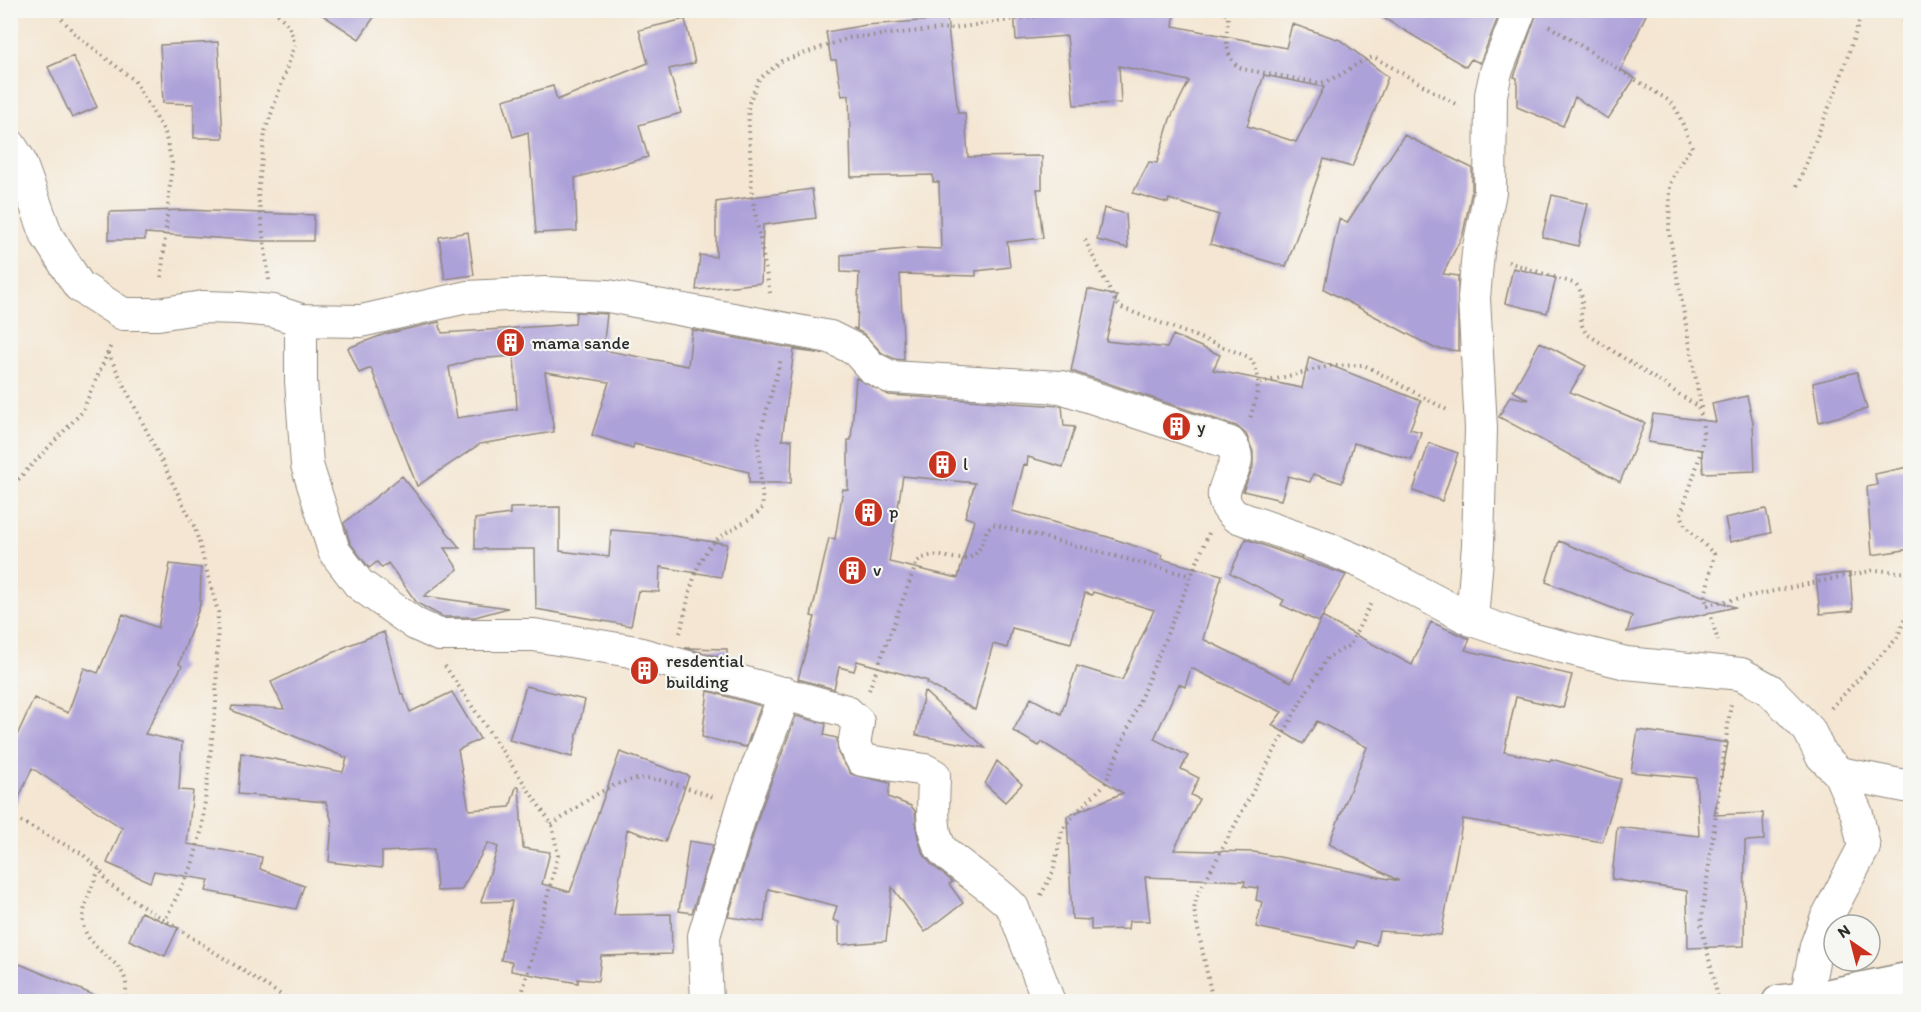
<svg xmlns="http://www.w3.org/2000/svg" width="1921" height="1012" font-family="Itim,sans-serif">
<style>
.building{fill:#ada1d9;fill-rule:evenodd}
.lines{fill:none;stroke-linecap:round;stroke-linejoin:round}
.minor-casing{stroke:#90887e;stroke-width:34}
.tertiary-casing{stroke:#90887e;stroke-width:36}
.path{stroke:#90887e;stroke-width:4;stroke-dasharray:1.5 4.5;stroke-linecap:butt}
.minor{stroke:#fff;stroke-width:32}
.tertiary{stroke:#fff;stroke-width:33}
.labels{text-anchor:middle;stroke-width:4.5;stroke-linejoin:round;paint-order:stroke}
.poi-label{font-size:18px;fill:#2b2b2b;stroke:#f6f6f2;text-anchor:start}
</style>
<rect width="100%" height="100%" fill="#f6f6f2"/>
<filter id="ink" filterUnits="userSpaceOnUse"><feTurbulence type="fractalNoise" baseFrequency=".0167" numOctaves="2"/><feDisplacementMap in="SourceGraphic" scale="12" xChannelSelector="R" yChannelSelector="G"/><feConvolveMatrix kernelMatrix="1 2 1 2 8 2 1 2 1" color-interpolation-filters="sRGB"/></filter>
<filter id="wash" filterUnits="userSpaceOnUse"><feTurbulence type="fractalNoise" baseFrequency=".008" numOctaves="4" result="noise"/><feDisplacementMap in="SourceGraphic" scale="24" xChannelSelector="R" yChannelSelector="G"/><feGaussianBlur stdDeviation="1.35" result="paint"/><feColorMatrix in="noise" values="0 0 0 0 0 0 0 0 0 0 0 0 0 0 0 0 0 1.4 0 .05"/><feComposite in="paint" operator="in"/></filter>
<g filter="url(#wash)">
<rect width="100%" height="100%" fill="#f4e6d2"/>
<g id="blocks">
<!-- building -->
<path class="building" d="M 315,10 L 379,10 L 359,39 Z
M 1014,10 L 1175,10 L 1173,26 L 1286,48 L 1292,24 L 1340,40 L 1388,77 L 1352,167 L 1324,159 L 1286,267 L 1210,244 L 1219,215 L 1169,199 L 1168,203 L 1133,193 L 1149,162 L 1157,163 L 1170,119 L 1189,81 L 1119,66 L 1121,103 L 1074,105 L 1067,36 L 1016,40 ZM 1264,75 L 1324,87 L 1296,142 L 1247,126 Z
M 1370,10 L 1501,10 L 1480,63 L 1471,59 L 1466,67 Z
M 1538,10 L 1648,10 L 1621,70 L 1635,78 L 1608,119 L 1575,97 L 1563,126 L 1517,107 L 1517,78 L 1514,77 Z
M 685,19 L 695,63 L 669,69 L 681,113 L 639,125 L 648,157 L 575,178 L 577,231 L 536,233 L 528,132 L 513,137 L 503,100 L 553,86 L 557,100 L 648,63 L 639,30 Z
M 947,19 L 958,113 L 965,113 L 968,157 L 1042,156 L 1042,189 L 1037,189 L 1043,238 L 1007,242 L 1010,267 L 976,271 L 976,276 L 900,274 L 904,360 L 895,359 L 882,353 L 864,334 L 853,328 L 857,329 L 859,273 L 841,272 L 841,255 L 917,248 L 941,249 L 939,182 L 933,182 L 933,175 L 851,177 L 849,95 L 842,96 L 836,60 L 831,60 L 826,32 L 866,25 Z
M 218,42 L 223,138 L 194,138 L 194,104 L 163,103 L 160,45 Z
M 73,56 L 97,107 L 72,118 L 48,67 Z
M 1404,135 L 1472,168 L 1472,190 L 1463,234 L 1443,274 L 1458,276 L 1458,351 L 1434,348 L 1324,289 L 1339,219 L 1347,223 Z
M 812,189 L 816,218 L 763,225 L 761,283 L 696,290 L 700,255 L 716,257 L 716,202 Z
M 1552,195 L 1588,204 L 1578,246 L 1542,237 Z
M 1104,208 L 1126,214 L 1128,248 L 1097,240 Z
M 186,210 L 314,215 L 313,241 L 258,241 L 145,233 L 145,240 L 109,240 L 109,212 Z
M 468,232 L 474,275 L 445,279 L 439,237 Z
M 1513,268 L 1556,278 L 1547,313 L 1505,303 Z
M 1088,289 L 1117,296 L 1106,341 L 1167,348 L 1173,335 L 1220,355 L 1213,370 L 1302,388 L 1309,357 L 1421,401 L 1410,429 L 1421,432 L 1412,460 L 1354,443 L 1342,483 L 1313,474 L 1310,482 L 1288,476 L 1281,500 L 1243,491 L 1253,467 L 1253,452 L 1246,434 L 1236,426 L 1071,371 Z
M 576,312 L 607,314 L 603,350 L 688,366 L 692,330 L 824,354 L 794,350 L 782,440 L 792,440 L 791,483 L 749,483 L 749,472 L 634,444 L 633,448 L 592,435 L 609,382 L 545,372 L 554,432 L 480,444 L 417,486 L 371,368 L 359,373 L 348,348 L 385,334 L 439,322 L 442,333 L 575,324 ZM 514,356 L 517,409 L 457,418 L 449,367 L 475,359 Z
M 1540,342 L 1586,366 L 1570,392 L 1645,423 L 1620,482 L 1499,417 L 1510,396 L 1529,400 L 1513,391 Z
M 1857,372 L 1867,409 L 1819,422 L 1813,383 Z
M 856,378 L 889,395 L 1062,406 L 1064,426 L 1075,427 L 1063,467 L 1028,457 L 1027,465 L 1024,464 L 1012,511 L 1108,537 L 1162,555 L 1161,559 L 1222,575 L 1203,639 L 1291,682 L 1322,617 L 1412,665 L 1431,622 L 1470,639 L 1465,650 L 1572,675 L 1563,708 L 1516,697 L 1504,752 L 1550,761 L 1551,759 L 1621,779 L 1602,842 L 1463,819 L 1441,935 L 1379,931 L 1376,945 L 1357,941 L 1355,948 L 1256,927 L 1262,902 L 1256,900 L 1258,888 L 1244,886 L 1245,881 L 1145,877 L 1150,921 L 1129,921 L 1128,929 L 1091,930 L 1091,920 L 1072,919 L 1067,816 L 1123,793 L 1042,742 L 1039,746 L 1013,731 L 1031,698 L 1061,714 L 1077,666 L 1122,680 L 1154,610 L 1093,592 L 1092,595 L 1085,593 L 1071,643 L 1012,628 L 1007,648 L 993,644 L 975,710 L 927,683 L 928,681 L 857,661 L 854,671 L 839,667 L 834,689 L 798,679 L 815,617 L 811,616 L 829,538 L 835,539 L 843,489 L 848,490 L 848,440 L 851,440 ZM 903,476 L 975,483 L 965,517 L 974,520 L 958,578 L 889,562 ZM 1191,668 L 1282,712 L 1272,725 L 1303,744 L 1317,721 L 1367,747 L 1329,844 L 1399,881 L 1254,852 L 1174,850 L 1199,799 L 1191,795 L 1199,778 L 1181,769 L 1188,756 L 1154,739 L 1179,684 L 1185,687 Z
M 1747,396 L 1753,422 L 1755,471 L 1703,473 L 1702,450 L 1648,442 L 1653,414 L 1716,422 L 1712,404 Z
M 1429,443 L 1458,453 L 1442,501 L 1413,491 Z
M 1908,467 L 1907,509 L 1911,508 L 1911,549 L 1872,555 L 1867,487 L 1877,485 L 1875,474 Z
M 402,476 L 460,548 L 444,548 L 458,569 L 424,596 L 508,608 L 475,617 L 443,617 L 417,603 L 388,563 L 382,568 L 377,562 L 369,568 L 350,543 L 344,523 Z
M 560,507 L 560,551 L 609,557 L 611,530 L 660,534 L 727,544 L 721,577 L 660,567 L 659,592 L 638,591 L 631,626 L 536,609 L 535,549 L 475,549 L 475,519 L 510,514 L 510,508 Z
M 1766,509 L 1771,533 L 1730,542 L 1725,518 Z
M 1246,539 L 1346,575 L 1319,622 L 1281,605 L 1284,600 L 1230,573 Z
M 1559,541 L 1644,576 L 1735,607 L 1627,632 L 1632,616 L 1546,582 Z
M 170,564 L 201,568 L 200,605 L 179,664 L 182,666 L 145,734 L 182,742 L 179,790 L 193,791 L 187,844 L 262,857 L 260,869 L 304,886 L 296,909 L 206,891 L 209,880 L 154,871 L 150,882 L 107,863 L 122,828 L 32,768 L 10,818 L 10,751 L 34,698 L 68,713 L 84,668 L 98,673 L 123,614 L 158,628 Z
M 1850,573 L 1853,611 L 1820,614 L 1816,576 Z
M 384,632 L 401,694 L 403,694 L 410,712 L 452,692 L 480,739 L 458,750 L 469,810 L 510,807 L 516,787 L 519,787 L 523,848 L 550,852 L 542,884 L 570,892 L 620,752 L 689,776 L 665,842 L 627,829 L 614,915 L 671,914 L 672,954 L 601,956 L 598,981 L 578,979 L 578,983 L 511,971 L 512,962 L 501,960 L 512,901 L 481,902 L 498,847 L 488,843 L 461,890 L 437,891 L 434,849 L 382,852 L 382,868 L 329,862 L 332,822 L 326,802 L 238,794 L 241,753 L 343,772 L 347,758 L 231,710 L 232,706 L 284,709 L 271,682 L 349,645 Z
M 685,648 L 727,649 L 727,659 Z
M 526,686 L 585,700 L 572,757 L 509,740 Z
M 708,691 L 761,706 L 746,747 L 702,737 Z
M 924,691 L 985,748 L 916,735 Z
M 796,716 L 826,724 L 824,735 L 837,738 L 838,753 L 851,774 L 890,783 L 888,797 L 911,806 L 915,811 L 917,833 L 922,852 L 931,864 L 953,882 L 949,884 L 963,903 L 925,932 L 892,887 L 886,941 L 839,945 L 839,922 L 833,920 L 837,906 L 768,889 L 764,922 L 728,917 L 760,812 Z
M 1638,730 L 1728,743 L 1714,815 L 1763,813 L 1764,840 L 1745,841 L 1744,946 L 1688,948 L 1687,891 L 1612,879 L 1617,827 L 1699,836 L 1696,778 L 1631,772 Z
M 997,761 L 1022,784 L 1005,802 L 985,784 Z
M 689,841 L 713,845 L 692,913 L 679,911 Z
M 141,912 L 178,928 L 165,956 L 129,940 Z
M 10,960 L 108,1001 L 107,1002 L 10,1002 Z"/>
</g>
</g>
<g filter="url(#ink)">
<use href="#blocks" fill-opacity="0" stroke="#90887e" stroke-width="1.5"/>
<g class="lines">
<defs>
<path id="minor" d="M 10,145 L 19,159 L 47,236 L 79,286 L 123,314 L 158,314 L 203,307 L 239,308 L 273,311 L 301,320 L 361,321 L 467,297 L 546,293 L 608,296 L 830,337 L 856,350 L 871,367 L 890,377 L 1061,387 L 1230,443 C 1252,470 1203,487 1235,516 L 1327,548 L 1363,563 L 1472,620 L 1519,636 L 1626,663 L 1741,674 L 1770,690 L 1809,730 L 1821,755 L 1839,773 L 1910,787
M 301,320 L 301,381 L 307,465 L 334,551 L 359,584 L 415,624 L 439,635 L 534,635 L 630,651 L 846,711 L 858,722 L 854,745 L 862,760 L 925,770 L 934,775 C 934,796 930,826 939,845 C 946,859 998,889 1013,908 L 1049,1002
M 1472,620 L 1478,545 L 1481,428 L 1474,298 L 1478,252 L 1490,192 L 1491,95 L 1496,72 L 1520,10
M 1806,998 L 1816,946 L 1826,919 L 1864,847 L 1857,814 L 1839,773
M 707,1002 L 704,936 L 743,806 L 785,693"/>
<path id="tertiary" d="M 1779,1002 L 1828,996 L 1910,979"/>
</defs>
<!-- minor casing -->
<use href="#minor" class="minor-casing"/>
<!-- tertiary casing -->
<use href="#tertiary" class="tertiary-casing"/>
<!-- path -->
<path class="path" d="M 54,10 L 77,36 L 134,80 L 165,133 L 172,163 L 161,281
M 1220,10 L 1228,16 C 1227,35 1222,58 1242,69 L 1320,83 C 1341,79 1354,62 1374,57 L 1459,106
M 1898,10 L 1910,34
M 1549,26 L 1668,100 L 1677,110 L 1692,147 L 1679,165 L 1670,184 L 1669,232 L 1702,412
M 1797,186 L 1838,85 L 1863,10
M 1085,240 L 1116,303 L 1122,308 L 1249,357 C 1265,378 1256,395 1250,419
M 1508,262 L 1576,284 C 1590,301 1573,318 1587,334 L 1697,406 C 1714,434 1690,483 1681,514 L 1686,527 L 1714,554 L 1705,597 L 1718,641
M 269,280 L 258,194 L 265,132 L 295,44 L 289,26 L 274,10
M 770,293 L 752,196 L 748,105 L 759,79 L 782,61 L 849,38 L 962,27 L 1080,10
M 108,353 L 195,528 L 218,612 L 216,703 L 202,828 L 192,866 L 165,920
M 1260,383 L 1329,366 L 1364,365 L 1449,411
M 10,488 L 82,412 L 112,343
M 1707,605 L 1875,570 L 1910,573
M 680,633 C 688,605 692,564 714,542 C 729,528 750,523 763,507 L 758,441 L 781,359
M 445,666 L 552,825 L 558,855 L 520,1002
M 869,690 L 917,562 C 943,540 973,586 987,529 L 993,524 L 1191,576
M 1831,708 L 1897,638 L 1910,606
M 10,816 L 81,853 L 99,869 L 110,885 L 292,1002
M 552,825 C 583,804 619,771 660,780 C 678,784 696,791 713,797
M 99,869 C 94,884 79,912 84,928 C 94,959 138,962 123,1002
M 1041,895 L 1053,872 L 1062,831 L 1069,820 L 1105,784 L 1209,533
M 1213,1002 L 1194,910 L 1196,898 L 1301,701 L 1327,658 L 1350,645 L 1371,603
M 1719,1002 L 1701,924 L 1731,703"/>
<!-- minor -->
<use href="#minor" class="minor"/>
<!-- tertiary -->
<use href="#tertiary" class="tertiary"/>
</g>
</g>
<!-- icons -->
<defs>
<symbol id="building-disc" viewBox="-11 -11 22 22"><circle r="9.5" fill="#c8321e" stroke="#f6f6f2"/><path d="M-4-6H4V6H1V3H-1V6H-4ZM-2.5-4.3h1.7v1.8h-1.7ZM.8-4.3h1.7v1.8H.8ZM-2.5-1h1.7V.8h-1.7ZM.8-1h1.7V.8H.8Z" fill="#fff"/></symbol>
</defs>
<g fill-rule="evenodd">
<use href="#building-disc" x="494" y="326" width="33" height="33"/>
<use href="#building-disc" x="1160" y="410" width="33" height="33"/>
<use href="#building-disc" x="926" y="448" width="33" height="33"/>
<use href="#building-disc" x="852" y="496" width="33" height="33"/>
<use href="#building-disc" x="836" y="554" width="33" height="33"/>
<use href="#building-disc" x="628" y="654" width="33" height="33"/>
</g>
<g class="labels">
<!-- poi labels -->
<g class="poi-label">
<text x="532" y="349">mama sande</text>
<text x="1197" y="433">y</text>
<text x="963" y="470">l</text>
<text x="889" y="518">p</text>
<text x="873" y="576">v</text>
<text x="666" y="667">resdential<tspan x="666" dy="21">building</tspan></text>
</g>
</g>
<!-- margin -->
<rect width="1921" height="1012" fill="none" stroke="#f6f6f2" stroke-width="36"/>
<!-- north arrow -->
<g transform="translate(1852 943) rotate(325)"><circle r="28" fill="#f6f6f2" stroke="#a5a5a2" stroke-width="1.5"/>
<path d="M0-4.5L10 22L0 15L-10 22Z" fill="#c8321e"/>
<text y="-9" font-size="16" font-weight="bold" text-anchor="middle" fill="#2b2b2b">N</text>
</g>
</svg>
